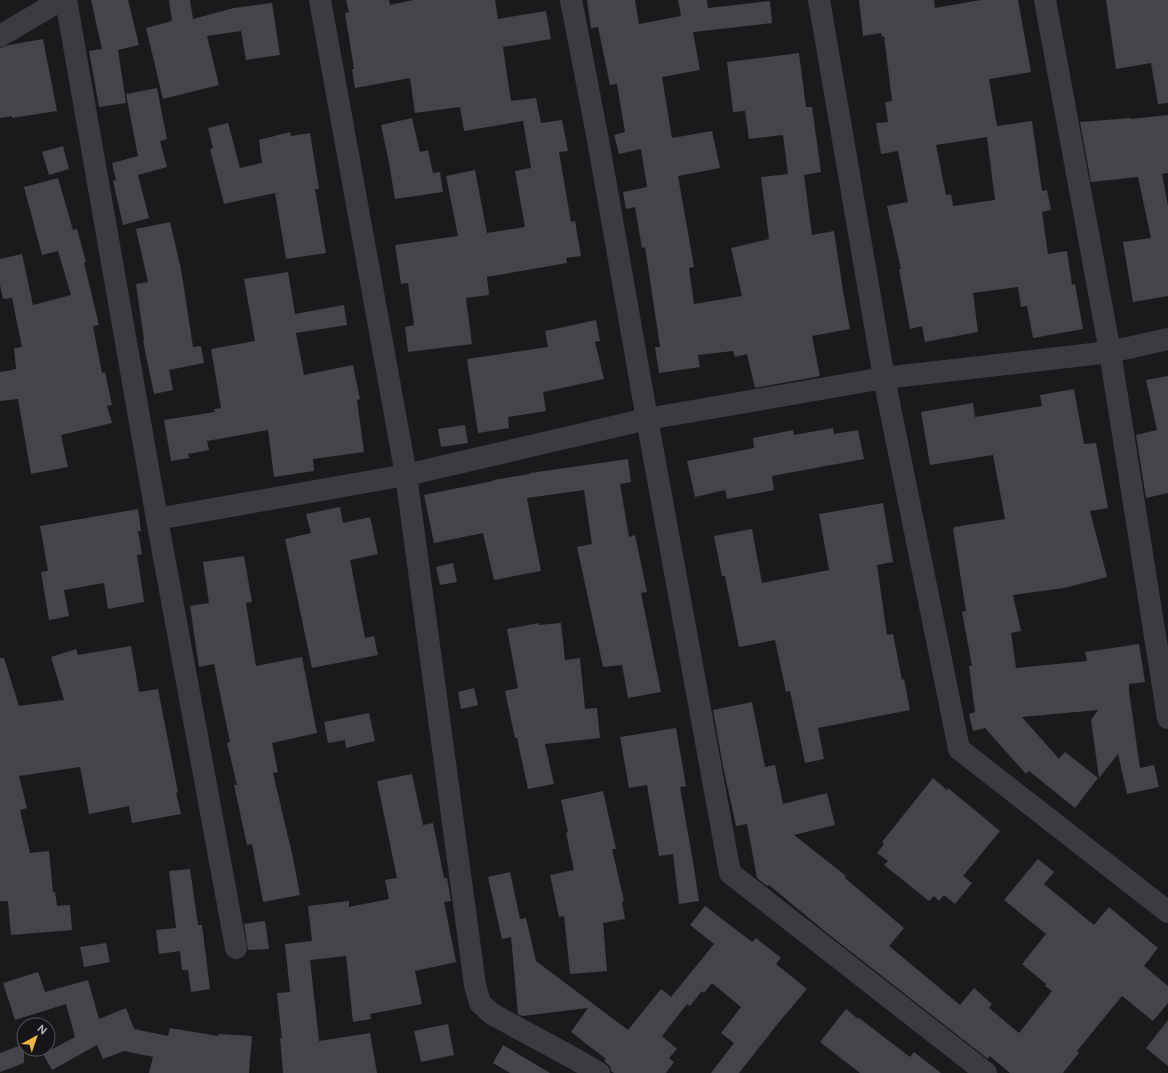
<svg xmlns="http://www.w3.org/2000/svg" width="1168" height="1073" font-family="Figtree,sans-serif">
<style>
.building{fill:#444549;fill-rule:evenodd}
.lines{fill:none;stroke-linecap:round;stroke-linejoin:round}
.minor{stroke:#3b3c41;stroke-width:22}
</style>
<rect width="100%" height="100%" fill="#1a1a1c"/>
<!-- building -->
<path class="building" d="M 91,0 L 128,0 L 139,45 L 118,50 L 126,103 L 99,107 L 89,51 L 102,49 Z
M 169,0 L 190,0 L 193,19 L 234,8 L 272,3 L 280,55 L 246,60 L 241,31 L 207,36 L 219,85 L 163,99 L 146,28 L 172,21 Z
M 346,0 L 389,0 L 390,5 L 413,0 L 495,0 L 498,19 L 546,11 L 551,39 L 503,47 L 511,101 L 536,98 L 541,123 L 562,120 L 568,151 L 559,152 L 571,222 L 575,221 L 581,256 L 566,258 L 567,263 L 487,277 L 489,295 L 466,298 L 472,344 L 408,352 L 405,327 L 414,325 L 408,283 L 401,284 L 395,245 L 458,236 L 446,176 L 475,170 L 487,233 L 525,227 L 515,171 L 531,168 L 523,121 L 464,131 L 460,107 L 415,113 L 410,78 L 355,88 L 352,69 L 354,69 L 345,13 L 349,12 Z
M 587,0 L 635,0 L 639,24 L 681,16 L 678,0 L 707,0 L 708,8 L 770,1 L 772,23 L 693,32 L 700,70 L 662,77 L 672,138 L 712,131 L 720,168 L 678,176 L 694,267 L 689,268 L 694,304 L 742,296 L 731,248 L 769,239 L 761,177 L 788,174 L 783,135 L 749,139 L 745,111 L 733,112 L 727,62 L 799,53 L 806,107 L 812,107 L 821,172 L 804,175 L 812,235 L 834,231 L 843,291 L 850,329 L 812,336 L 820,376 L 755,388 L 747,354 L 735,357 L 733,351 L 698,355 L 700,367 L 659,373 L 655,347 L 660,347 L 645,247 L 642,248 L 635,207 L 626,209 L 623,192 L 647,187 L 641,149 L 619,154 L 614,135 L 625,132 L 617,84 L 610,85 L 598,27 L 591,28 Z
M 859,0 L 934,0 L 935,8 L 981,0 L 1018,0 L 1031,72 L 989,79 L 997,126 L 1032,121 L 1042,191 L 1047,190 L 1051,210 L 1042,212 L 1048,254 L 1067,251 L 1072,285 L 1075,284 L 1083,329 L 1033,338 L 1027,306 L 1021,307 L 1018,287 L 973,293 L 978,332 L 925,342 L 922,326 L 910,329 L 899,269 L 901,269 L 887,206 L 908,202 L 898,151 L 881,154 L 876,123 L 888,122 L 885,102 L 892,101 L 884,36 L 882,37 L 881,33 L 863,36 ZM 987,137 L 995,200 L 953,206 L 951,194 L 946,195 L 936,145 Z
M 1106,0 L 1168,0 L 1168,103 L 1158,104 L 1151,63 L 1116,69 Z
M 43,39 L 57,111 L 12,118 L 12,116 L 0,118 L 0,48 L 9,45 Z
M 157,88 L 167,139 L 160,141 L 167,167 L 138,175 L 149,218 L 123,225 L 113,181 L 116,180 L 112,163 L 138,156 L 126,94 Z
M 1168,115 L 1168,173 L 1162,174 L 1168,206 L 1168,296 L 1133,302 L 1123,242 L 1151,238 L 1138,177 L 1091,182 L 1080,122 L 1131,118 L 1131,119 Z
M 412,118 L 420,152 L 428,150 L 433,173 L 440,172 L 443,192 L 395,199 L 389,163 L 381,125 Z
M 228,123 L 240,168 L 262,163 L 259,140 L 290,132 L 291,136 L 310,133 L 319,189 L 315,189 L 326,253 L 286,259 L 275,193 L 224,204 L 210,149 L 213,148 L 208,128 Z
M 63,146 L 69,169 L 49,175 L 42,152 Z
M 58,178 L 73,230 L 77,229 L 86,262 L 84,263 L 99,325 L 93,326 L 102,373 L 105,372 L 112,405 L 107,406 L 112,423 L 61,435 L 68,467 L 31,474 L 18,399 L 0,401 L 0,372 L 13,370 L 13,369 L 16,369 L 14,348 L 22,347 L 12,298 L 3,299 L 0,285 L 0,259 L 22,254 L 33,305 L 71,295 L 58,251 L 42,255 L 24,187 Z
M 170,222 L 181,269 L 193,347 L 201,346 L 204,363 L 169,370 L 173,390 L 154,394 L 143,341 L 144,340 L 136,284 L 148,282 L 136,229 Z
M 288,272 L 295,314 L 344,305 L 347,325 L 296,333 L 304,375 L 353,365 L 360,399 L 357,400 L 364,452 L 313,459 L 314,471 L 274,477 L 268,430 L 207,441 L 209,450 L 188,454 L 189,458 L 171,461 L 164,420 L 215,412 L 214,409 L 221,408 L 211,349 L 255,341 L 244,279 Z
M 596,320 L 600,341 L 595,342 L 604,379 L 543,392 L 546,411 L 508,417 L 509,428 L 478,433 L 467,359 L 548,347 L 545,331 Z
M 1168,376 L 1168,493 L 1146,498 L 1136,435 L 1157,430 L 1146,380 Z
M 1074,389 L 1084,444 L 1096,443 L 1108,508 L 1090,511 L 1107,577 L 1064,588 L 1013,595 L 1021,631 L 1011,633 L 1016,668 L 1087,661 L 1085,652 L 1139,644 L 1145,682 L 1129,684 L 1129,691 L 1140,768 L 1154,765 L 1159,787 L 1127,794 L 1118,754 L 1099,778 L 1091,720 L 1098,710 L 1022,717 L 1059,759 L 1065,752 L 1098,778 L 1075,808 L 1029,771 L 1026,774 L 985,728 L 973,731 L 969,714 L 975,712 L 969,666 L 972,666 L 962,612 L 966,611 L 953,529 L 954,529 L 954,527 L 1005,519 L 993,455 L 930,465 L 921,412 L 973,403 L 975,417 L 1042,406 L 1040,395 Z
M 465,425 L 468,443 L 441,447 L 438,429 Z
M 833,428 L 834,434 L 858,430 L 864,459 L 772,476 L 774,490 L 727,499 L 725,490 L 695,497 L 687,461 L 754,448 L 753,438 L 793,430 L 794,435 Z
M 628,459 L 631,482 L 620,484 L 629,537 L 635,535 L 647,592 L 641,593 L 661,692 L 628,698 L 622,665 L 603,667 L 577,547 L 592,544 L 584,490 L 527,498 L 541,571 L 494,580 L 483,533 L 434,543 L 424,495 L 493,481 L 493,480 L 530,474 L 530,473 Z
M 883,503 L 893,562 L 877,565 L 887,635 L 893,634 L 902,680 L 904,679 L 910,710 L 818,728 L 824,759 L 805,763 L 790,691 L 786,692 L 775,640 L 739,647 L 725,576 L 722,576 L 714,536 L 752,529 L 762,583 L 829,570 L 819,514 Z
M 340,507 L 343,523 L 370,517 L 378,554 L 350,560 L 365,638 L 374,636 L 378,655 L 312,668 L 285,539 L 311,533 L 306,514 Z
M 138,509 L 141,531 L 138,531 L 142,554 L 137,555 L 144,602 L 108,609 L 104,583 L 64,590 L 69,616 L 49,620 L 41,572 L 48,571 L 40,526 Z
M 244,556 L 252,602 L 246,603 L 256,666 L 302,657 L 317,733 L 272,743 L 278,772 L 273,773 L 293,858 L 300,895 L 263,902 L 252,844 L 247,845 L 234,785 L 237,785 L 227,743 L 230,742 L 214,664 L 199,667 L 190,606 L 209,603 L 203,562 Z
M 453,563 L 457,582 L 440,585 L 436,567 Z
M 539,623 L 539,625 L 561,623 L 565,660 L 580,658 L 585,709 L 597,708 L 600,738 L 545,744 L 554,784 L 528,789 L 517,738 L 515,738 L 505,691 L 518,688 L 507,629 Z
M 131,646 L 139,692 L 158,689 L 178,792 L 176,793 L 181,814 L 132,823 L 129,806 L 89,814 L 80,767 L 19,776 L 27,808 L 20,810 L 30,853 L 49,851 L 53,892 L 55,892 L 57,906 L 70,905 L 72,930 L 11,935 L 8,901 L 0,901 L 0,658 L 4,658 L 19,706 L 64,700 L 51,657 L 76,649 L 78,655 Z
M 474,688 L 478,705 L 461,709 L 458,692 Z
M 752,702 L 765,767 L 775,765 L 783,804 L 827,793 L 835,825 L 794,835 L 846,876 L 845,878 L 904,928 L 889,946 L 960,1005 L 974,988 L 992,1004 L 989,1008 L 1019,1033 L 1052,991 L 1045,986 L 1046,984 L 1022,964 L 1046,934 L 1004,900 L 1038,859 L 1054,872 L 1044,884 L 1094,925 L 1109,907 L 1158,948 L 1144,966 L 1168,986 L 1168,1003 L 1153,1021 L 1122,996 L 1077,1051 L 1079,1053 L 1063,1073 L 1010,1073 L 990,1056 L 988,1059 L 827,933 L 769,885 L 767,886 L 757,878 L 747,824 L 736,826 L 723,766 L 713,710 Z
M 369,713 L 375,741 L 346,748 L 345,740 L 328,743 L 324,722 Z
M 676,728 L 686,786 L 680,787 L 694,868 L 699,901 L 679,904 L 673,854 L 659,856 L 647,785 L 629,788 L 620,737 Z
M 412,774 L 423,825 L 433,823 L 444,878 L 447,878 L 451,901 L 444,902 L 456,962 L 415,971 L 422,1004 L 370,1014 L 371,1019 L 353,1022 L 346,956 L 310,960 L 319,1041 L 370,1033 L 377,1073 L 283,1073 L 280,1038 L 282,1039 L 277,993 L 290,992 L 285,944 L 312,941 L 308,906 L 349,901 L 349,907 L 389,899 L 385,880 L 397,878 L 377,781 Z
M 933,778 L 947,790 L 948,788 L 1000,831 L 963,876 L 972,883 L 955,904 L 944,895 L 939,901 L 934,896 L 929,901 L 884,865 L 888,861 L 877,853 L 884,844 L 882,842 Z
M 603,791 L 616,849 L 612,849 L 624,901 L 622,902 L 625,919 L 603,923 L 607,971 L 570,974 L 564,916 L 559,917 L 550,875 L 574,870 L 566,833 L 568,832 L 561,800 Z
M 190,869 L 198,925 L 202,925 L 210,989 L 191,992 L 188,970 L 182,970 L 180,951 L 159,954 L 156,930 L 176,928 L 169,871 Z
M 510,872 L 520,919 L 526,918 L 536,961 L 628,1030 L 661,989 L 671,997 L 714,944 L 690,925 L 705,906 L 752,942 L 756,938 L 781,958 L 776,964 L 807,989 L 780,1021 L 739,1073 L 711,1073 L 734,1043 L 721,1033 L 741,1007 L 712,983 L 704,993 L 702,991 L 690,1006 L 687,1004 L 662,1036 L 677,1049 L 669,1058 L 674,1062 L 666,1073 L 614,1073 L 611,1071 L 610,1066 L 604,1061 L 606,1059 L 571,1032 L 588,1008 L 522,1016 L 518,1014 L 511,937 L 502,939 L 488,877 Z
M 265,921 L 269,949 L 248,950 L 244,924 Z
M 106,943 L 110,962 L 84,967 L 80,947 Z
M 38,972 L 45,992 L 88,980 L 99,1019 L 126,1008 L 134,1029 L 168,1036 L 170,1028 L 218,1036 L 219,1034 L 252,1036 L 249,1073 L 149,1073 L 153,1057 L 124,1051 L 103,1059 L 97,1045 L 52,1070 L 43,1054 L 75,1037 L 66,1004 L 15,1020 L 3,983 Z
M 846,1009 L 858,1019 L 859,1018 L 910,1057 L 914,1052 L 941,1073 L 860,1073 L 820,1042 Z
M 1168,1020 L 1168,1066 L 1146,1048 Z
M 448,1024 L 454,1055 L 421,1062 L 414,1031 Z
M 24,1044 L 24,1063 L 0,1072 L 0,1053 Z
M 503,1045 L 550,1073 L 510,1073 L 493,1063 Z"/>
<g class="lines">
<!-- minor -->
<path class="minor" d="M 66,0 L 157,519 L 236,948
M 320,0 L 406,475 L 475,985 L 480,1003 L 492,1014 L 575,1059 L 599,1073
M 571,0 L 598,140 L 647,419 L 730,873 L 986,1073
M 819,0 L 884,378 L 959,749 L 1168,912
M 1045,0 L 1110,352 L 1168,718
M 0,36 L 61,0
M 157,519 L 406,475 L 647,419 L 884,378 L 1110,352 L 1168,339"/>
</g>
<!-- north arrow -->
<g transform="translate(36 1037) rotate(40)"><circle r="19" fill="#151517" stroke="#525359"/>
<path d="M0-3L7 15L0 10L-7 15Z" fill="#efb540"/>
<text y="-6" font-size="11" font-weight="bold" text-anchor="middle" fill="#adb1bc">N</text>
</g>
</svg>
